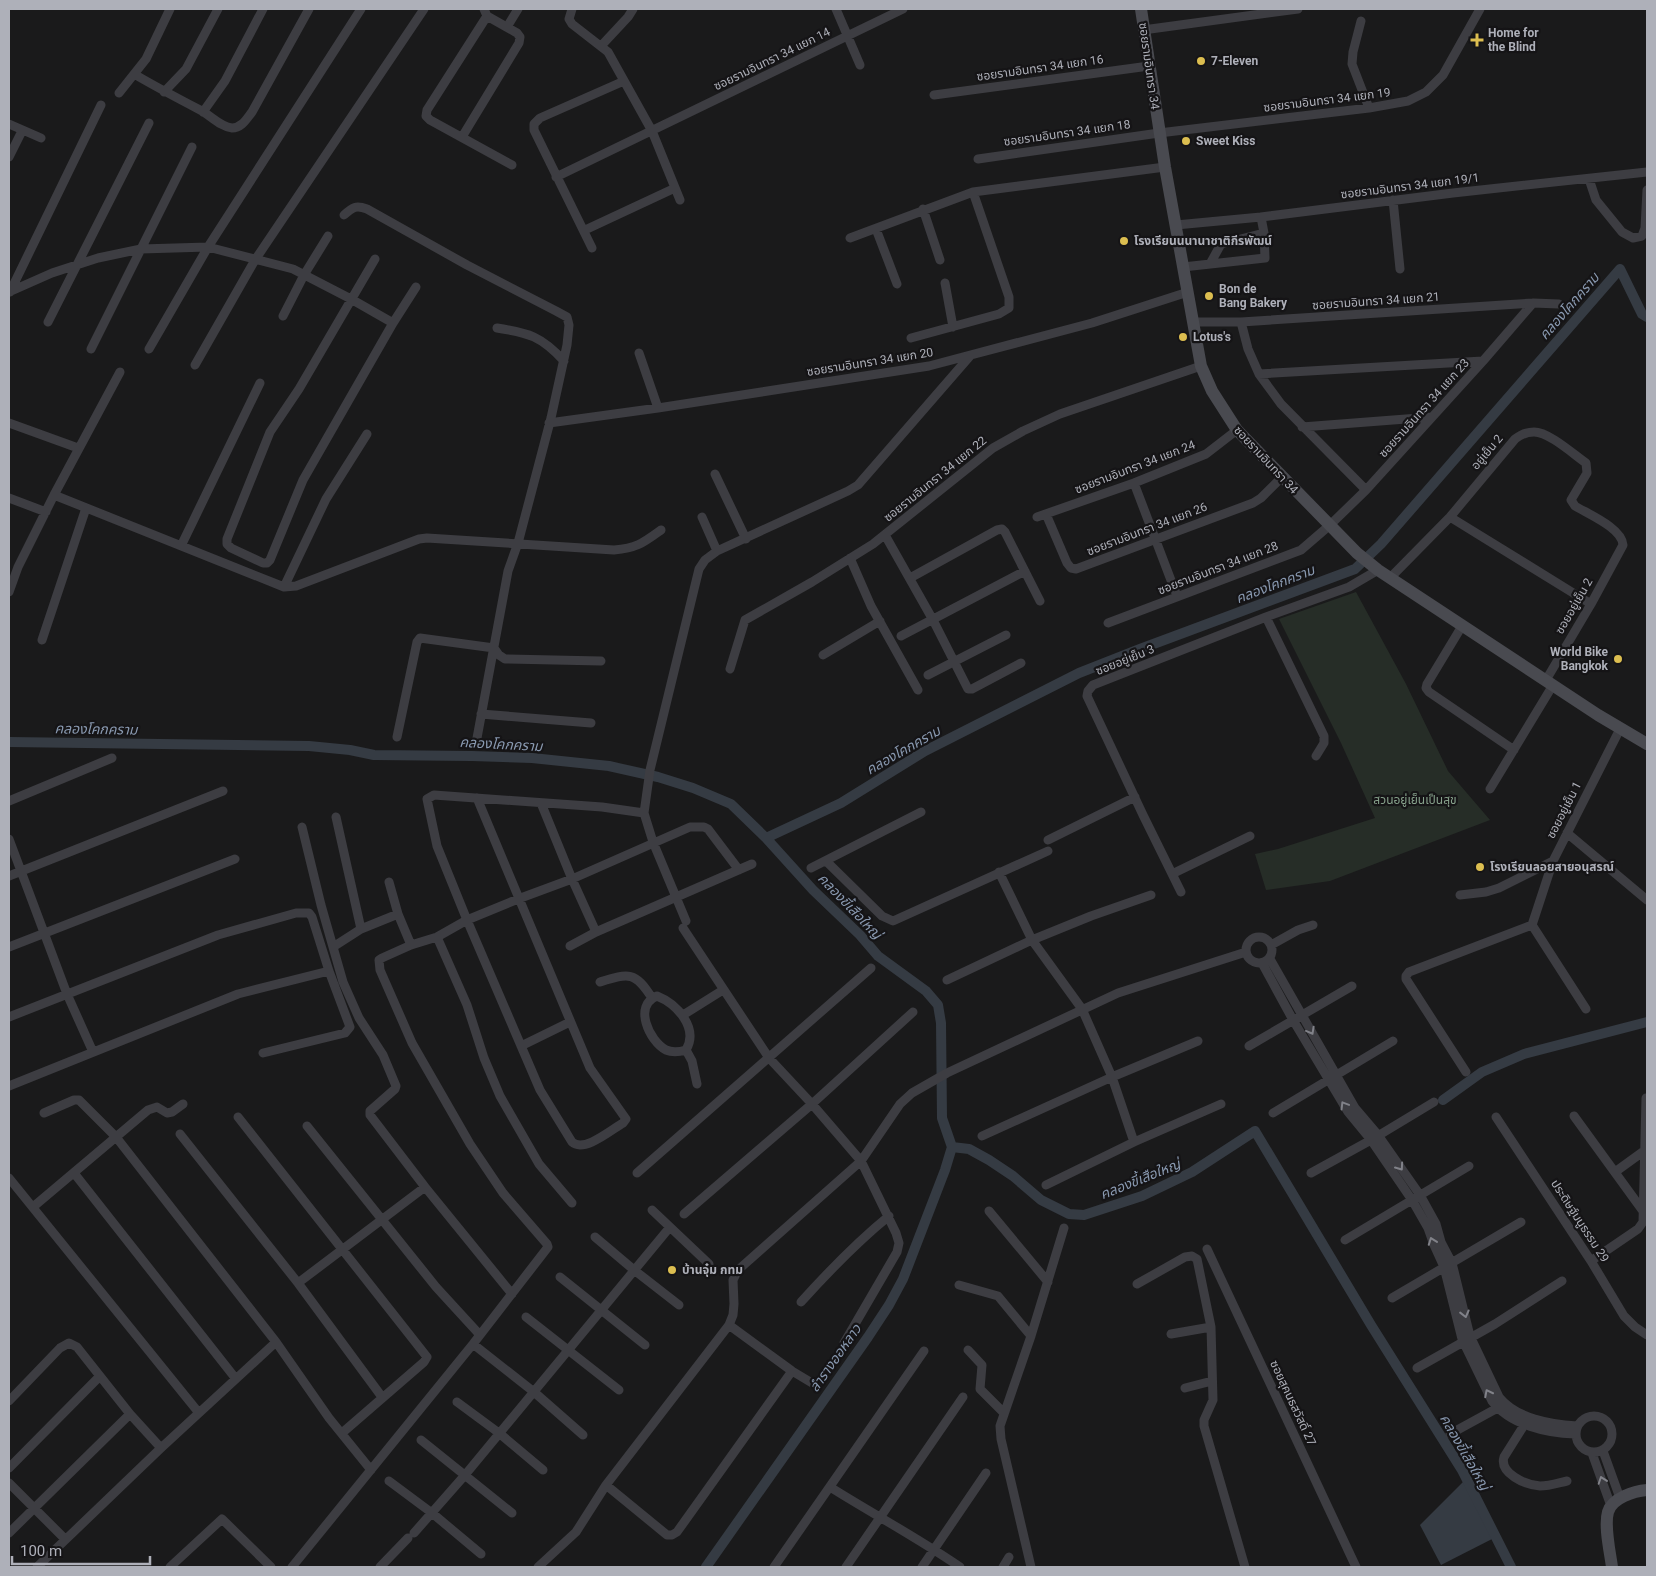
<svg xmlns="http://www.w3.org/2000/svg" width="1656" height="1576" font-family="Roboto,'Noto Sans Thai',sans-serif">
<style>
.green{fill:#262d27}
.water{fill:#353b43}
.lines{fill:none;stroke-linecap:round;stroke-linejoin:round}
.canal{stroke:#353b43;stroke-width:10}
.street{stroke:#3d3d42;stroke-width:9}
.secondary{stroke:#494a50;stroke-width:12}
.oneway{stroke:#818289}
.poi-dot{fill:#dcbe50;stroke:#151416;stroke-width:2}
.labels{text-anchor:middle;stroke-width:4.5;stroke-linejoin:round;paint-order:stroke}
.poi-label{font-size:12px;font-weight:bold;fill:#aeb0b9;stroke:#151416;text-anchor:start}
.street-label{font-size:12px;fill:#aeb0b9;stroke:#151416}
.park-label{font-size:12px;fill:#87a28c;stroke:#151416}
.water-label{font-size:14px;font-style:italic;fill:#8999b0;stroke:#151416}
</style>
<rect width="100%" height="100%" fill="#1a1a1b"/>
<!-- green -->
<path class="green" d="M 1356,592 L 1406,684 L 1448,771 L 1490,820 L 1330,881 L 1266,890 L 1255,854 L 1278,849 L 1375,818 L 1341,743 L 1279,619 Z"/>
<!-- water -->
<path class="water" d="M 1463,1482 L 1494,1538 L 1441,1565 L 1420,1525 Z"/>
<g class="lines">
<!-- canal -->
<path class="canal" d="M 9,742 L 309,746 L 350,750 L 374,755 L 472,756 L 532,758 L 609,766 L 658,777 L 693,788 L 731,804 L 766,838 L 813,890 L 860,935 L 878,956 L 926,991 L 938,1005 L 941,1023 L 942,1118 L 952,1147
M 766,838 L 841,803 L 925,751 L 1079,673 L 1140,649 L 1355,569 L 1381,544 L 1620,269 L 1642,314 L 1647,317
M 1443,1100 L 1482,1072 L 1524,1054 L 1647,1022
M 952,1147 L 969,1149 L 989,1160 L 1013,1176 L 1041,1200 L 1069,1214 L 1084,1215 L 1142,1196 L 1192,1172 L 1255,1131 L 1371,1325 L 1462,1470 L 1511,1567
M 706,1567 L 868,1337 L 889,1305 L 903,1279 L 945,1170 L 952,1147"/>
<!-- street -->
<path class="street" d="M 572,9 L 569,19 L 572,24 L 608,52 L 652,131 L 680,200
M 836,9 L 860,65
M 487,16 L 427,110 L 426,116 L 430,120 L 512,165
M 1361,21 L 1353,52 L 1352,64 L 1369,108
M 507,27 L 518,9
M 1143,30 L 1298,9
M 601,46 L 628,17 L 633,9
M 134,74 C 156,87 179,99 202,111 C 211,116 221,127 232,128 C 242,128 247,118 252,112 L 309,9
M 164,92 L 186,69 L 218,9
M 119,93 L 146,59 L 170,9
M 934,95 L 1149,66
M 203,112 L 225,81 L 263,9
M 9,124 L 41,138
M 462,137 L 519,43 L 520,37 L 517,33 L 487,16 L 484,9
M 9,157 L 22,131
M 978,159 L 1159,133 L 1369,108 L 1408,101 L 1426,92 L 1443,75 L 1480,9
M 556,177 L 903,9
M 1589,179 L 1596,200 L 1622,232 L 1633,238 L 1642,236 L 1645,228 L 1647,190
M 1393,200 L 1400,269
M 923,209 L 940,260
M 344,215 C 353,207 356,205 367,209 L 467,265 L 556,311 L 567,317 L 569,325 L 567,345 L 551,418 L 518,543 L 508,571 L 477,738
M 1176,225 L 1261,217 L 1453,193 L 1647,172
M 876,229 L 897,284
M 585,230 L 675,188
M 850,238 L 973,192 L 1165,167
M 592,248 L 534,130 L 534,124 L 540,118 L 624,81
M 375,259 L 299,389 L 270,432 L 227,539 L 227,544 L 231,548 L 263,563 L 267,563 L 270,560 L 303,480 L 393,323 L 416,287
M 1210,264 L 1221,244 L 1264,233
M 1183,267 L 1265,258 L 1264,233 L 1261,217
M 945,283 L 953,327
M 9,292 L 52,273 L 98,258 L 141,249 L 208,247 L 293,269 L 351,299 L 393,323
M 10,292 L 101,105
M 283,316 L 304,275 L 328,236
M 48,322 L 149,123
M 1194,322 L 1241,322 L 1533,303 L 1559,304
M 1241,322 L 1248,349 L 1259,374 L 1281,404 L 1366,490
M 497,328 C 529,333 541,336 564,361
M 911,338 L 999,314 L 1009,308 L 1009,297 L 973,192
M 91,349 L 192,147
M 149,349 L 208,247 L 361,9
M 639,353 L 658,408
M 195,365 L 255,260 L 424,9
M 1259,374 L 1483,361
M 9,423 L 78,448
M 549,423 L 658,408 L 929,366 L 1092,323 L 1188,292
M 1302,427 L 1432,417
M 715,474 L 746,539
M 1134,483 L 1177,596
M 54,495 L 284,587 L 296,586 L 419,539 L 427,538 L 614,550 C 637,548 643,543 661,530
M 9,498 L 46,512
M 1046,514 L 1067,563 L 1071,568 L 1076,569 L 1253,503 L 1261,498 L 1282,477
M 702,517 L 717,551
M 1037,517 L 1134,483 L 1206,454 L 1237,430
M 1450,517 L 1591,604
M 885,535 L 933,620 L 968,689 L 972,689 L 1021,663
M 181,546 L 260,383
M 850,558 L 871,606 L 918,690
M 910,578 L 997,530 L 1002,529 L 1005,532 L 1040,601
M 1390,578 L 1450,517 L 1515,439 C 1520,435 1527,432 1534,432 C 1549,432 1573,454 1586,463 L 1587,473 L 1571,500 L 1575,506 C 1588,514 1622,528 1623,545 L 1591,604 L 1546,680
M 284,587 L 326,499 L 367,434
M 9,592 L 18,567 L 54,495 L 120,372
M 1266,617 L 1324,736 L 1324,743 L 1316,756
M 1108,623 L 1301,550 L 1330,525 L 1366,490 L 1483,361 L 1533,303
M 1462,626 L 1427,684 L 1426,688 L 1429,692 L 1514,750
M 901,636 L 1025,571
M 42,640 L 86,508
M 823,655 L 880,621
M 730,669 L 745,620 L 812,582 L 873,544 L 993,448 L 1023,431 L 1060,414 L 1201,366
M 928,675 L 1006,635
M 481,714 L 591,723
M 397,737 L 417,642 L 420,638 L 494,648 L 499,655 L 505,659 L 601,661
M 1490,789 L 1553,685
M 477,798 L 590,1068 L 626,1119 L 623,1123 C 611,1130 584,1153 572,1142 L 540,1090 L 467,920 L 437,846 L 427,799 L 434,795 L 602,807 L 644,813
M 9,801 L 112,758
M 541,803 L 572,879 L 596,932
M 336,817 L 361,929
M 302,827 L 321,905 L 343,982 L 359,1018 L 383,1055 L 396,1086 L 395,1089 L 370,1111 L 370,1115 L 425,1187 L 512,1294
M 1567,833 L 1647,900
M 9,839 L 67,994 L 93,1052
M 1048,840 L 1135,797
M 826,861 L 882,916 L 893,921 L 1048,851
M 811,868 L 921,812
M 999,872 L 1032,940 L 1082,1009 L 1112,1077 L 1134,1142
M 1172,874 L 1250,836
M 9,876 L 223,791
M 389,882 L 398,914 L 411,945
M 1181,892 L 1143,815 L 1087,696 L 1088,691 L 1093,685 L 1266,617 L 1349,587 L 1378,570
M 1460,895 L 1486,892 L 1499,888 L 1553,861
M 686,921 L 653,842 L 644,813 L 650,770 L 699,569 L 705,560 L 717,551 L 848,491 L 858,485 L 970,356
M 683,928 L 769,1058 L 812,1104 L 861,1161 L 896,1233 L 899,1243 L 897,1252 L 844,1343
M 437,937 L 467,1005 L 484,1058 L 500,1096 L 539,1164 L 572,1203
M1246 950a13 13 0 1 1 26 0a13 13 0 1 1-26 0Z
M 1271,945 L 1298,930 L 1313,925
M 570,946 L 596,932 L 752,864
M 9,947 L 235,859
M 333,947 L 361,929 L 398,914
M 1270,959 L 1355,1108 L 1378,1135 L 1420,1195 L 1436,1224 L 1441,1242 L 1452,1263 L 1470,1336 L 1499,1397 C 1517,1419 1550,1424 1577,1426
M 1262,963 L 1293,1020 L 1348,1112 L 1371,1140 L 1412,1200 L 1428,1228 L 1434,1245 L 1444,1267 L 1462,1339 L 1492,1401 C 1510,1425 1547,1433 1575,1434
M 947,980 L 1032,940 L 1091,916 L 1151,895
M 600,982 C 629,973 635,971 652,998
M 657,996 C 677,1004 699,1028 686,1050 C 679,1052 673,1053 666,1050 C 649,1041 633,1005 657,996 Z
M 1586,1009 L 1532,925 L 1553,861 L 1620,729
M 683,1015 L 723,990
M 9,1017 L 218,935 L 296,913 L 309,913 L 312,917 L 329,971 L 350,1027 L 345,1033 L 263,1053
M 521,1046 L 570,1022
M 1249,1046 L 1352,986
M 686,1050 L 692,1061 L 697,1084
M 1466,1072 L 1406,979 L 1406,976 L 1409,972 L 1532,925
M 9,1086 L 238,994 L 329,971
M 44,1113 L 74,1100 L 79,1100 L 116,1137 L 276,1342 L 329,1418 L 371,1470
M 1273,1113 L 1393,1041
M 1574,1116 L 1643,1211
M 238,1117 L 427,1357 L 424,1362 L 342,1433
M 1496,1117 L 1591,1261 L 1624,1316 L 1635,1327 L 1647,1335
M 307,1126 L 436,1287 L 480,1335
M 180,1134 L 298,1283 L 382,1397
M 982,1136 L 1112,1077 L 1198,1041
M 1615,1172 L 1644,1151
M 74,1173 L 236,1379
M 637,1173 L 871,968
M 1311,1173 L 1371,1140 L 1434,1102
M 9,1178 L 199,1413
M 1046,1185 L 1134,1142 L 1221,1104
M 33,1207 L 148,1110 L 157,1107 L 167,1113 L 172,1112 L 183,1104
M 652,1210 L 709,1264
M 989,1211 L 1048,1282
M 684,1214 L 812,1104 L 913,1012
M 595,1237 L 634,1270 L 679,1305
M 1345,1240 L 1469,1166
M 1207,1249 L 1356,1567
M 1591,1261 L 1638,1229 L 1643,1222 L 1646,1098
M 560,1277 L 645,1345
M 298,1283 L 425,1187
M 1137,1284 L 1185,1257 L 1192,1256 L 1197,1259 L 1211,1327 L 1213,1400 L 1204,1420 L 1204,1426 L 1245,1567
M 959,1285 L 998,1296 L 1031,1336
M 1392,1298 L 1521,1222
M 801,1302 C 829,1271 857,1242 889,1216
M 526,1317 L 619,1390
M 729,1325 L 792,1371 L 817,1386
M 1171,1334 L 1211,1327
M 473,1344 L 534,1392 L 583,1435
M 968,1350 L 982,1365 L 980,1389 L 1004,1413
M 1417,1368 L 1495,1324 L 1562,1281
M 1185,1388 L 1212,1381
M 9,1401 L 60,1348 L 69,1343 L 77,1347 L 130,1414 L 161,1448
M 457,1402 L 499,1433 L 543,1470
M1576 1434a18 18 0 1 1 36 0a18 18 0 1 1-36 0Z
M 1528,1419 L 1504,1457 C 1499,1473 1525,1485 1540,1486 C 1549,1486 1558,1483 1567,1481
M 1450,1434 L 1503,1405
M 421,1440 L 512,1513
M 1603,1451 L 1620,1498
M 1592,1453 L 1611,1506
M 9,1468 L 100,1376
M 389,1481 L 432,1513 L 481,1554
M 9,1483 L 65,1539
M 606,1485 L 667,1535 L 672,1535 L 677,1532 L 792,1371
M 830,1487 C 873,1514 918,1538 960,1567
M 9,1533 L 130,1414
M 414,1533 L 465,1475 L 670,1227
M 37,1567 L 161,1448 L 276,1342
M 170,1567 L 222,1519 L 271,1567
M 292,1567 L 473,1344 L 548,1247 L 547,1244 L 503,1193 L 470,1144 L 412,1043 L 380,970 L 379,960 L 382,958 L 411,945 L 437,937 L 467,920 L 518,899 L 572,879 L 690,827 L 704,827 L 708,829 L 739,870
M 380,1567 L 408,1538
M 538,1567 L 576,1532 L 606,1485 L 729,1325 L 733,1315 L 734,1304 L 733,1280 L 738,1270 L 861,1161 L 900,1104 L 912,1093 L 947,1073 L 1118,993 L 1246,952
M 774,1567 L 924,1351
M 846,1567 L 963,1397
M 922,1567 L 986,1473
M 1003,1567 L 1009,1557
M 1031,1567 L 1001,1439 L 1000,1426 L 1031,1336 L 1064,1228"/>
<!-- secondary -->
<path class="secondary" d="M 1141,9 L 1165,167 L 1201,366 L 1212,391 L 1237,430 L 1357,553 L 1378,570 L 1598,715 L 1647,744
M 1612,1567 C 1610,1552 1604,1526 1608,1512 C 1612,1498 1634,1491 1647,1490"/>
</g>
<!-- one-way arrows -->
<defs><path id="oneway-chevron" d="M-2-3.5L2.5 0L-2 3.5" fill="none" stroke-width="1.6" stroke-linecap="round" stroke-linejoin="round" transform="scale(1.25)"/></defs>
<g class="oneway">
<use href="#oneway-chevron" transform="translate(1311 1031) rotate(61)"/>
<use href="#oneway-chevron" transform="translate(1344 1105) rotate(-121)"/>
<use href="#oneway-chevron" transform="translate(1400 1167) rotate(55)"/>
<use href="#oneway-chevron" transform="translate(1432 1241) rotate(-110)"/>
<use href="#oneway-chevron" transform="translate(1465 1314) rotate(76)"/>
<use href="#oneway-chevron" transform="translate(1488 1393) rotate(-117)"/>
<use href="#oneway-chevron" transform="translate(1602 1480) rotate(-109)"/>
</g>
<!-- markers -->
<g class="poi-dot">
<path d="M1474.5 32.5h5v5h5v5h-5v5h-5v-5h-5v-5h5z"/>
<circle cx="1201" cy="61" r="5"/>
<circle cx="1186" cy="141" r="5"/>
<circle cx="1124" cy="241" r="5"/>
<circle cx="1209" cy="296" r="5"/>
<circle cx="1183" cy="337" r="5"/>
<circle cx="1618" cy="659" r="5"/>
<circle cx="1480" cy="867" r="5"/>
<circle cx="672" cy="1270" r="5"/>
</g>
<g class="labels">
<!-- poi labels -->
<g class="poi-label">
<text x="1488" y="37">Home for<tspan x="1488" dy="14">the Blind</tspan></text>
<text x="1211" y="65">7-Eleven</text>
<text x="1196" y="145">Sweet Kiss</text>
<text x="1134" y="245">โรงเรียนนนานาชาติกีรพัฒน์</text>
<text x="1219" y="293">Bon de<tspan x="1219" dy="14">Bang Bakery</tspan></text>
<text x="1193" y="341">Lotus's</text>
<text x="1608" y="656" text-anchor="end">World Bike<tspan x="1608" dy="14">Bangkok</tspan></text>
<text x="1490" y="871">โรงเรียนลอยสายอนุสรณ์</text>
<text x="682" y="1274">บ้านจุ๋ม กทม</text>
</g>
<!-- street labels -->
<g class="street-label">
<text transform="translate(772 59) rotate(-26)" y="4">ซอยรามอินทรา 34 แยก 14</text>
<text transform="translate(1149 66) rotate(82)" y="4">ซอยรามอินทรา 34</text>
<text transform="translate(1040 68) rotate(-8)" y="4">ซอยรามอินทรา 34 แยก 16</text>
<text transform="translate(1327 100) rotate(-7)" y="4">ซอยรามอินทรา 34 แยก 19</text>
<text transform="translate(1067 133) rotate(-8)" y="4">ซอยรามอินทรา 34 แยก 18</text>
<text transform="translate(1410 186) rotate(-7)" y="4">ซอยรามอินทรา 34 แยก 19/1</text>
<text transform="translate(1376 301) rotate(-4)" y="4">ซอยรามอินทรา 34 แยก 21</text>
<text transform="translate(870 362) rotate(-9)" y="4">ซอยรามอินทรา 34 แยก 20</text>
<text transform="translate(1424 408) rotate(-48)" y="4">ซอยรามอินทรา 34 แยก 23</text>
<text transform="translate(1487 452) rotate(-50)" y="4">อยู่เย็น 2</text>
<text transform="translate(1266 460) rotate(47)" y="4">ซอยรามอินทรา 34</text>
<text transform="translate(1135 467) rotate(-21)" y="4">ซอยรามอินทรา 34 แยก 24</text>
<text transform="translate(935 479) rotate(-39)" y="4">ซอยรามอินทรา 34 แยก 22</text>
<text transform="translate(1147 529) rotate(-21)" y="4">ซอยรามอินทรา 34 แยก 26</text>
<text transform="translate(1218 568) rotate(-21)" y="4">ซอยรามอินทรา 34 แยก 28</text>
<text transform="translate(1574 606) rotate(-60)" y="4">ซอยอยู่เย็น 2</text>
<text transform="translate(1125 660) rotate(-22)" y="4">ซอยอยู่เย็น 3</text>
<text transform="translate(1564 810) rotate(-63)" y="4">ซอยอยู่เย็น 1</text>
<text transform="translate(1580 1221) rotate(57)" y="4">ประดิษฐ์มนูธรรม 29</text>
<text transform="translate(1293 1403) rotate(65)" y="4">ซอยสุคนธสวัสดิ์ 27</text>
</g>
<!-- park labels -->
<g class="park-label">
<text x="1415" y="804">สวนอยู่เย็นเป็นสุข</text>
</g>
<!-- water labels -->
<g class="water-label">
<text transform="translate(1569 306) rotate(-49)" y="5">คลองโคกคราม</text>
<text transform="translate(1275 584) rotate(-21)" y="5">คลองโคกคราม</text>
<text transform="translate(96 729) rotate(1)" y="5">คลองโคกคราม</text>
<text transform="translate(501 744) rotate(3)" y="5">คลองโคกคราม</text>
<text transform="translate(903 750) rotate(-30)" y="5">คลองโคกคราม</text>
<text transform="translate(850 906) rotate(46)" y="5">คลองขี้เสือใหญ่</text>
<text transform="translate(1140 1179) rotate(-22)" y="5">คลองขี้เสือใหญ่</text>
<text transform="translate(835 1358) rotate(-55)" y="5">ลำรางออหลาว</text>
<text transform="translate(1465 1452) rotate(60)" y="5">คลองขี้เสือใหญ่</text>
</g>
</g>
<!-- border -->
<rect width="1656" height="1576" fill="none" stroke="#aeb0b9" stroke-width="20"/>
<!-- scale -->
<path d="M12 1556v8h138v-8" fill="none" stroke="#aeb0b9" stroke-width="2.5"/>
<text x="20" y="1556" font-size="15" fill="#aeb0b9" stroke="#151416" stroke-width="4" paint-order="stroke">100 m</text>
</svg>
